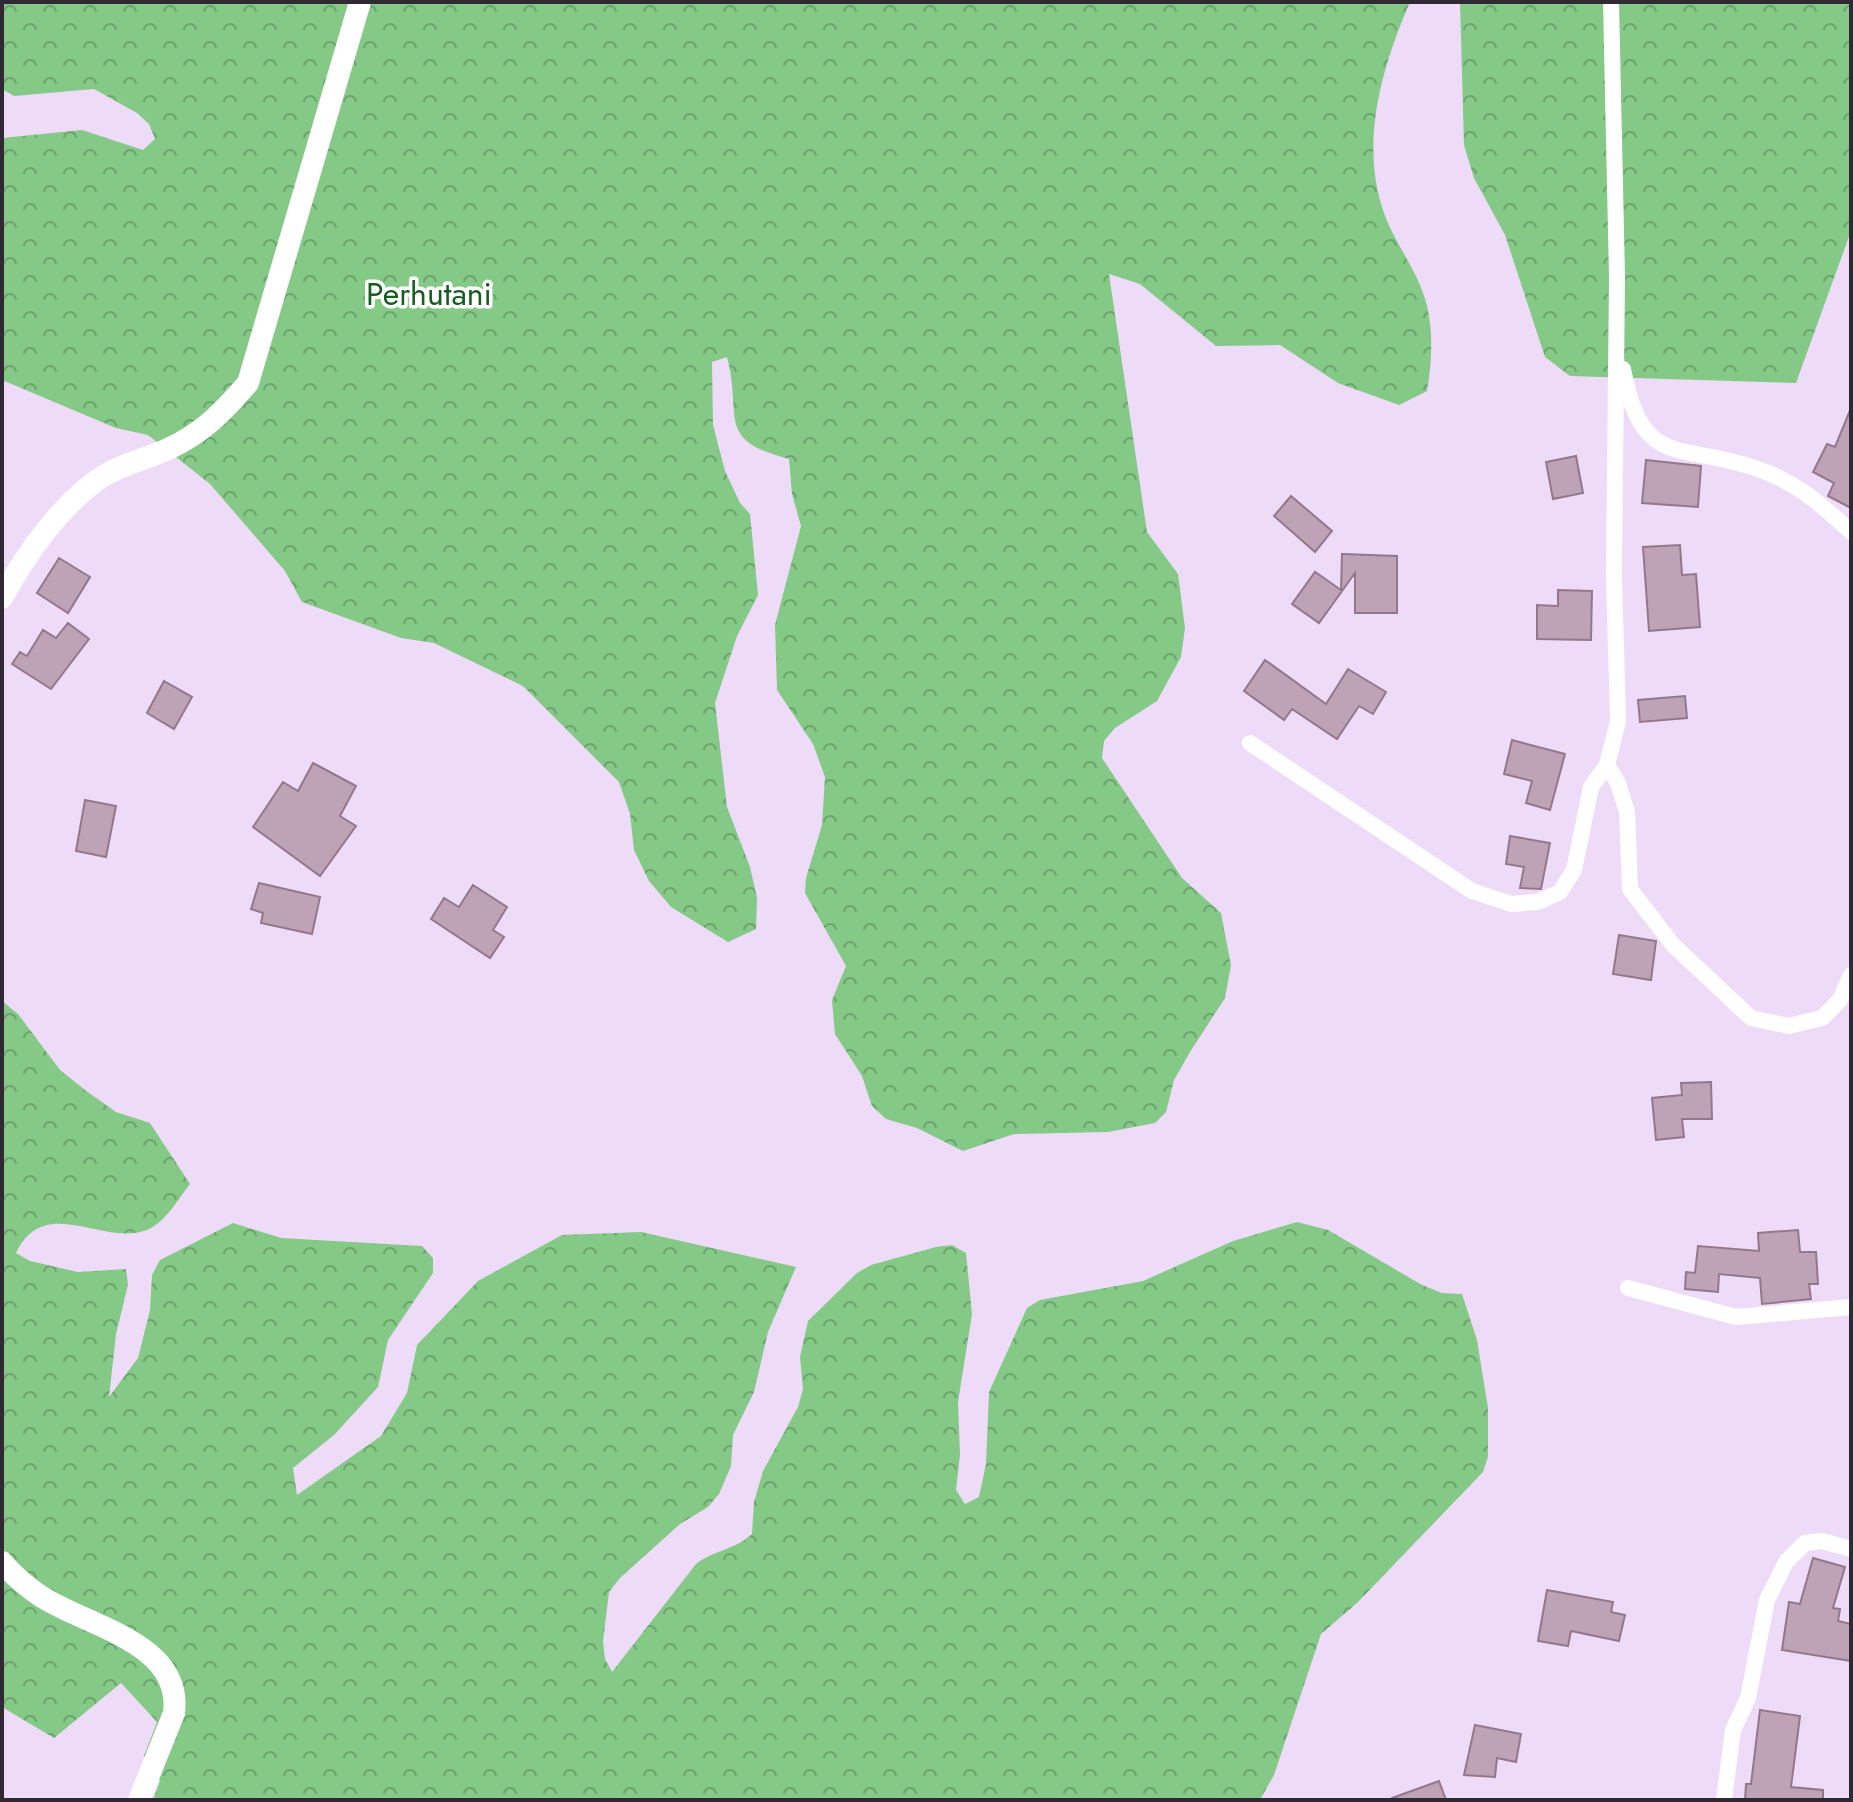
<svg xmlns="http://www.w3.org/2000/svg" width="1853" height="1802" font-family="Jost,sans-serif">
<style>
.forest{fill:url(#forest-crowns)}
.building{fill:#bea2b6;stroke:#93788c;stroke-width:2}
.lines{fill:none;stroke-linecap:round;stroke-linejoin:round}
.street{stroke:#fff;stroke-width:16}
.secondary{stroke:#fff;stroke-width:22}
.labels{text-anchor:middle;stroke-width:7;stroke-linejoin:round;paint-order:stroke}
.park-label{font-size:32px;fill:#165d1f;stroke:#fff}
</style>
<defs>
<pattern id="forest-crowns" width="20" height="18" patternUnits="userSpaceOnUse" patternTransform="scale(2)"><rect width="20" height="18" fill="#84c986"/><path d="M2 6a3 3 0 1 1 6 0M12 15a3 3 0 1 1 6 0" fill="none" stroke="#6ca36e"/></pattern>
</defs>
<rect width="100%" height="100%" fill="#eedbf8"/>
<!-- forest -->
<path class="forest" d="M 2,2 L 1410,2 C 1382,67 1360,141 1383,210 C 1393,241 1416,268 1425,299 C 1434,328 1432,361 1427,391 L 1399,405 L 1338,383 L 1280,345 L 1216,346 L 1140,284 L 1109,274 L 1147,532 L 1178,574 L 1185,628 L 1181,657 L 1157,701 L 1115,728 L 1104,741 L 1102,758 L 1182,878 L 1221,913 L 1231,965 L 1225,998 L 1190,1052 L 1174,1080 L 1166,1112 L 1155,1123 L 1108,1132 L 1014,1134 L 963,1151 L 917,1128 L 886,1119 L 872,1106 L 862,1076 L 835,1034 L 832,1000 L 846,966 L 805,893 L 806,878 L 822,825 L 825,777 L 813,744 L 777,690 L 775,625 L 801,526 L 792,494 L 789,459 C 714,440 743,416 727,357 L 712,362 L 713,425 L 725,471 L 740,503 L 750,514 L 758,595 L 737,636 L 715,703 L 727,807 L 750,867 L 757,898 L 756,929 L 728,942 L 671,907 L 649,881 L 634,850 L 630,814 L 619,782 L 523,686 L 434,643 L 401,638 L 302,602 L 285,571 L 210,484 L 148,435 L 116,428 L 2,380 L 2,138 L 82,130 L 143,150 L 155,139 L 149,124 L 137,113 L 94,89 L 14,96 L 2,89 Z
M 1460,2 L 1851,2 L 1851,231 L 1796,383 L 1570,376 L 1545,357 L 1505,235 L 1474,178 L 1464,145 Z
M 2,1001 L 18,1014 L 60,1070 L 85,1090 L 116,1112 L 150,1123 L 190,1184 C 179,1198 165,1223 147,1230 C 102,1247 45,1193 16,1253 L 30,1261 L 78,1272 L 126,1269 L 128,1285 L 116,1334 L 109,1397 L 138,1358 L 150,1310 L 152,1275 L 160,1260 L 233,1223 L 281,1238 L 422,1246 L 433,1258 L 433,1273 L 388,1340 L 378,1387 L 334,1435 L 293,1468 L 297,1495 L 381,1436 L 407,1393 L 417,1345 L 478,1281 L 562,1235 L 641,1232 L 796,1267 L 768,1332 L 754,1392 L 733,1435 L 731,1466 L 719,1494 L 708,1507 L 680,1524 L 620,1578 L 609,1592 L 603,1641 L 605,1659 L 612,1672 L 696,1564 C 714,1550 735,1550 752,1534 L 754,1502 L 763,1471 L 798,1407 L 803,1389 L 800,1357 L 808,1321 L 857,1273 L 871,1265 L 936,1247 L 952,1245 L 966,1253 L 972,1314 L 958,1402 L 960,1455 L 956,1490 L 965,1504 L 979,1497 L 986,1464 L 989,1392 L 1027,1308 L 1040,1300 L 1143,1281 L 1233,1241 L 1297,1222 L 1328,1230 L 1422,1285 L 1442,1293 L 1462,1294 L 1477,1340 L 1488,1408 L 1488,1457 L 1483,1472 L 1357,1603 L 1321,1634 L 1274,1775 L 1260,1800 L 153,1800 L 160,1781 L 144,1756 L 157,1722 L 121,1683 L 54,1738 L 2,1707 Z"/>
<!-- building -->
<path class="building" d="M 1851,408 L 1851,508 L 1828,496 L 1834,483 L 1813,472 L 1827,444 L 1835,447 Z
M 1576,456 L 1583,493 L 1553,499 L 1546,462 Z
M 1646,460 L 1701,466 L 1698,507 L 1642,503 Z
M 1291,496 L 1332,531 L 1315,552 L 1274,516 Z
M 1680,545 L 1682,575 L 1696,574 L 1700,627 L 1649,631 L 1643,547 Z
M 1342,554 L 1397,556 L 1397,613 L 1355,613 L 1355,573 L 1319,623 L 1292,604 L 1315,572 L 1341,590 Z
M 59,558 L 90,577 L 68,613 L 37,593 Z
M 1558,590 L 1592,591 L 1591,640 L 1537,639 L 1537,605 L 1558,606 Z
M 68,623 L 89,639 L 51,689 L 12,664 L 20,652 L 27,656 L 43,630 L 56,638 Z
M 1265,660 L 1326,704 L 1348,669 L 1386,692 L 1373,714 L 1359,706 L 1337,739 L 1292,709 L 1284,720 L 1244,691 Z
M 164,681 L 192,697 L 174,729 L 147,713 Z
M 1685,696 L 1687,718 L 1640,722 L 1638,700 Z
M 1512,740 L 1565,754 L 1550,810 L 1526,803 L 1532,781 L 1504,774 Z
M 313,763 L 356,786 L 340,816 L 356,826 L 320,876 L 253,827 L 283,782 L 298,791 Z
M 85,800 L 116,806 L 106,857 L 76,851 Z
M 1510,836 L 1550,843 L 1541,889 L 1520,888 L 1524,867 L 1506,864 Z
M 259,883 L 320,897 L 312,934 L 261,923 L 263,913 L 251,909 Z
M 473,885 L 507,907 L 493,930 L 504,937 L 490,958 L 431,919 L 444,898 L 459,907 Z
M 1619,935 L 1656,941 L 1651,980 L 1613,974 Z
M 1711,1082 L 1712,1119 L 1682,1119 L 1684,1137 L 1656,1140 L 1652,1098 L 1682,1095 L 1681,1083 Z
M 1798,1230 L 1800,1252 L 1816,1252 L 1818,1284 L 1809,1284 L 1811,1299 L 1762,1304 L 1760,1278 L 1719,1274 L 1718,1292 L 1685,1289 L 1686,1272 L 1695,1273 L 1698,1246 L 1759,1251 L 1758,1233 Z
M 1813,1558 L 1845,1567 L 1833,1608 L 1840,1609 L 1838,1621 L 1851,1624 L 1851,1661 L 1782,1650 L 1789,1602 L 1800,1604 Z
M 1547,1590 L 1613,1602 L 1611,1612 L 1625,1615 L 1619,1641 L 1571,1631 L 1568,1646 L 1538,1641 Z
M 1760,1710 L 1800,1716 L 1791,1787 L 1823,1790 L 1823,1800 L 1745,1800 L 1746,1784 L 1751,1784 Z
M 1475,1725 L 1521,1734 L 1516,1762 L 1497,1758 L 1495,1777 L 1464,1775 Z
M 1439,1781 L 1446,1800 L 1392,1800 L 1392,1798 Z"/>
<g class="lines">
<!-- street -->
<path class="street" d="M 1623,369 C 1642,470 1679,442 1755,468 C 1795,481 1821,504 1851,532
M 1250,743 L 1472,891 L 1511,904 L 1538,902 L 1560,892 L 1574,870 L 1591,787 L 1607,765 L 1618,721 L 1614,575 L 1617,277 L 1611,2
M 1607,765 L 1618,783 L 1627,812 L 1630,889 L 1673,945 L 1751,1018 L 1789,1026 L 1822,1018 L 1840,1000 L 1851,975
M 1628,1288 L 1736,1317 L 1851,1307
M 1724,1800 L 1733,1730 L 1748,1698 L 1767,1600 L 1786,1562 L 1805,1543 L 1822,1541 L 1851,1549"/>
<!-- secondary -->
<path class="secondary" d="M 2,598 C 26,554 62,502 105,475 C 125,463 147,459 168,449 C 203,433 224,411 248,383 L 360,2
M 2,1562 C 13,1575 26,1586 39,1595 C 84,1626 183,1641 174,1713 L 139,1800"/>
</g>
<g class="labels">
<!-- park labels -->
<g class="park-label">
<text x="429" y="305">Perhutani</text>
</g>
</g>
<!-- border -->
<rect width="1853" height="1802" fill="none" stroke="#302934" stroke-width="8"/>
</svg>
